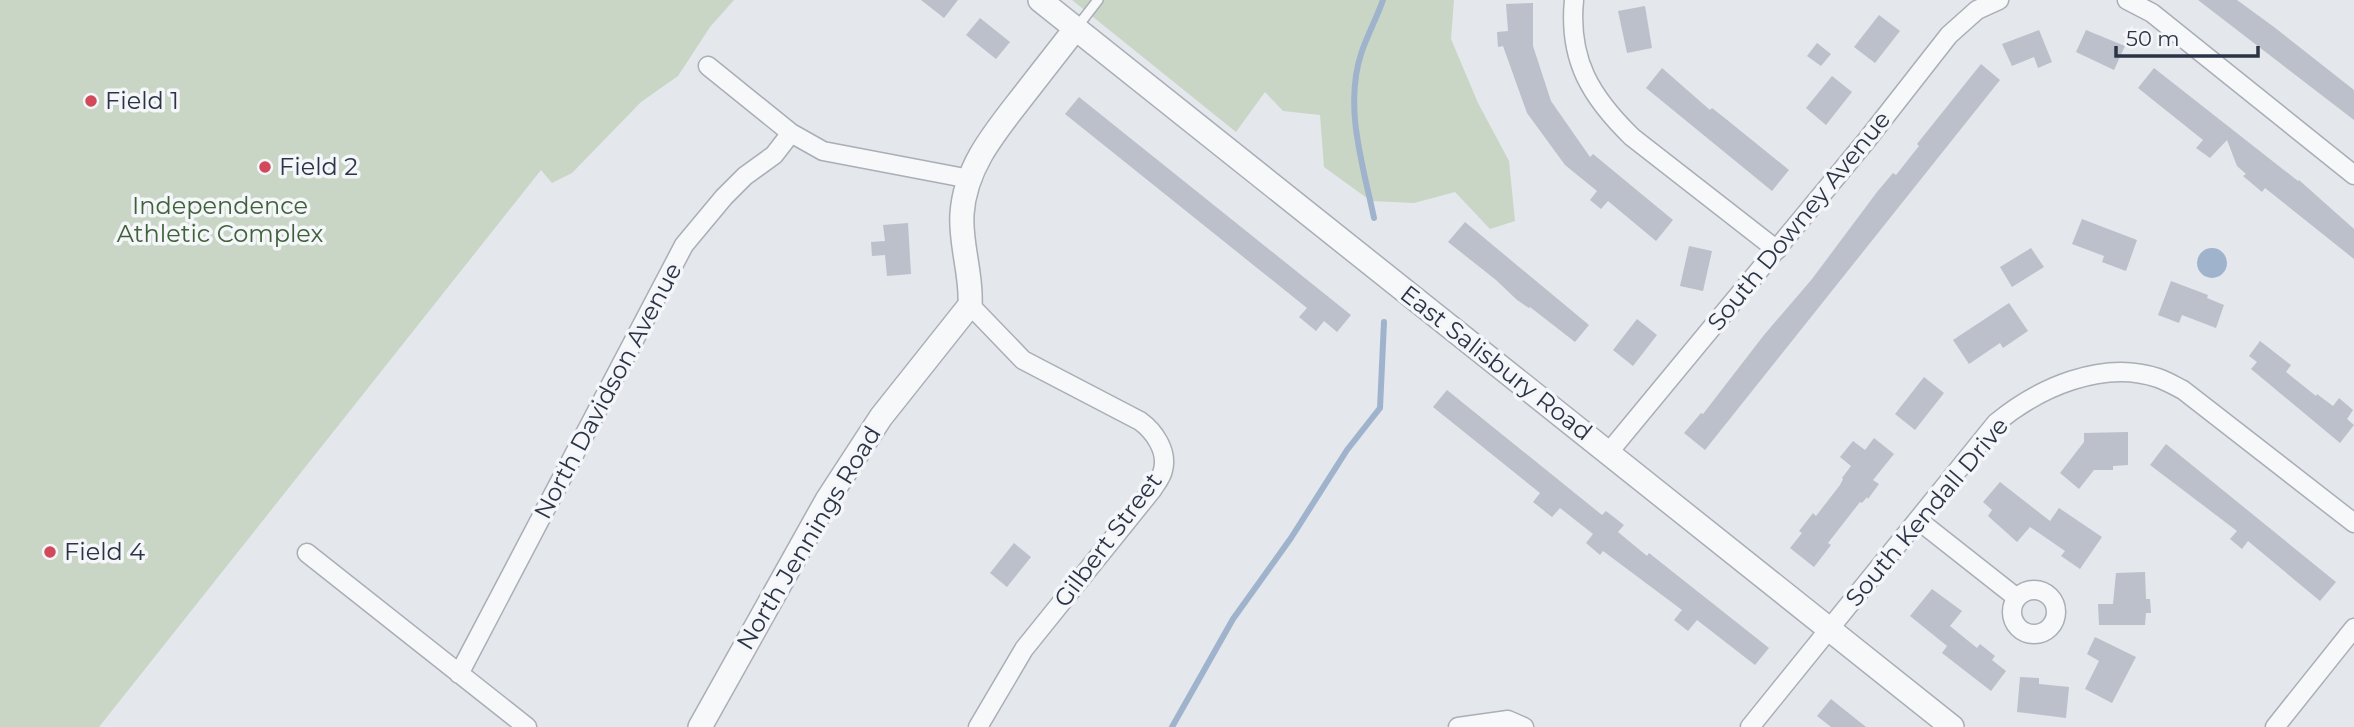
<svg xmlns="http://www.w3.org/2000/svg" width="2354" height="727" font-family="Montserrat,sans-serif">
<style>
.green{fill:#c9d6c5}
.water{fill:#9fb4cc}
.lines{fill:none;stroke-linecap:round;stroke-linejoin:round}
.stream{stroke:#9fb4cc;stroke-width:6}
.building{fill:#bbc0ca}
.service-casing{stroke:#a9aeb7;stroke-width:12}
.minor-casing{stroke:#a9aeb7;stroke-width:21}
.tertiary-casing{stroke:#a9aeb7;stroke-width:26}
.service{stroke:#f7f8fa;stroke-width:9}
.minor{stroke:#f7f8fa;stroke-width:18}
.tertiary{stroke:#f7f8fa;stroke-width:23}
.poi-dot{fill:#d1495b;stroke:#f4f6f9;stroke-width:2.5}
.labels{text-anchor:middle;stroke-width:7;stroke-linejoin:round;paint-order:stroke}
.poi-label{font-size:24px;fill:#2b3445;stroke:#f4f6f9;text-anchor:start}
.park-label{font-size:24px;fill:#3f6138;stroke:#f4f6f9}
.street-label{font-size:24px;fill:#2b3445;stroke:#f4f6f9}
</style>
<rect width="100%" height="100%" fill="#e4e7ec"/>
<!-- green -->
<path class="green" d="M 0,0 L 734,0 L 710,27 L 678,76 L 641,102 L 572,173 L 552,183 L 541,170 L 99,727 L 0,727 Z
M 1072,0 L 1454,0 L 1451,39 L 1478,103 L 1509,161 L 1515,221 L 1490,229 L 1455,192 L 1414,203 L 1371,201 L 1324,167 L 1320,115 L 1283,111 L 1265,92 L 1236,132 Z"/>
<!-- water -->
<path class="water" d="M2197 263a15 15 0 1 1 30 0a15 15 0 1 1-30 0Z"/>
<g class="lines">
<!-- stream -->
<path class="stream" d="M 1374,218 C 1363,165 1343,105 1362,51 C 1368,34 1377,17 1383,0
M 1172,727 L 1233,619 L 1291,538 L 1347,450 L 1380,408 L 1384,322"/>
</g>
<!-- building -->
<path class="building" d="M 921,0 L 958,0 L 944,18 Z
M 2198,0 L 2237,0 L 2274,27 L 2354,90 L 2354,120 Z
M 1533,3 L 1533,46 L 1551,101 L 1590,157 L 1593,154 L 1673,220 L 1656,241 L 1608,201 L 1601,209 L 1590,200 L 1597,191 L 1565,165 L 1527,113 L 1503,46 L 1498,47 L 1497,32 L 1508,31 L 1506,4 Z
M 1645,6 L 1652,48 L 1627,53 L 1618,11 Z
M 1879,15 L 1900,31 L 1875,63 L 1854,47 Z
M 980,18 L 1010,42 L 996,59 L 966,35 Z
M 2039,30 L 2052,62 L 2038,68 L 2034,57 L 2012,66 L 2002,44 Z
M 2086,30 L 2125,46 L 2114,70 L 2076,52 Z
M 1817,43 L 1831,54 L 1821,66 L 1807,56 Z
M 1981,64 L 2000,80 L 1705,450 L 1684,433 L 1701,413 L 1703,414 L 1764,335 L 1812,279 L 1877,192 L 1893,173 L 1896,175 L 1919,146 L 1917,144 Z
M 1662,68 L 1710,110 L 1712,108 L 1726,119 L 1789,170 L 1772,191 L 1646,88 Z
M 2154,68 L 2298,181 L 2299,180 L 2354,229 L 2354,259 L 2265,188 L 2262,192 L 2243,176 L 2246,174 L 2237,166 L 2227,140 L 2210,158 L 2196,148 L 2203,140 L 2138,88 Z
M 1832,76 L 1852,92 L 1826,125 L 1806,108 Z
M 1079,97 L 1351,315 L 1337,332 L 1324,321 L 1316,331 L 1299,317 L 1307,308 L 1065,114 Z
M 2082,219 L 2137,240 L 2126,271 L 2102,262 L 2104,256 L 2072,244 Z
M 1465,222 L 1589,325 L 1575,342 L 1530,307 L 1529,308 L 1517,300 L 1496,280 L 1448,242 Z
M 908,223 L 911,274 L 887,276 L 885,255 L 872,256 L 871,242 L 885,241 L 883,225 Z
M 1689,246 L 1712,251 L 1703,291 L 1680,286 Z
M 2031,248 L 2044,267 L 2012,287 L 2000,267 Z
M 2171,281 L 2208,295 L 2207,298 L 2224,305 L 2216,328 L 2182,315 L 2179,323 L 2158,315 Z
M 2009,303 L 2028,331 L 2003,348 L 2000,343 L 1969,364 L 1953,340 Z
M 1637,319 L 1657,335 L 1633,366 L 1613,350 Z
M 2260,341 L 2291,365 L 2286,372 L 2316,396 L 2317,394 L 2333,406 L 2339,398 L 2353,410 L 2347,419 L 2354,425 L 2340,443 L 2251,369 L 2257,362 L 2249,356 Z
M 1924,377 L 1944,393 L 1915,430 L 1895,414 Z
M 1447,390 L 1602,515 L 1606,511 L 1624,525 L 1618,532 L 1647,556 L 1649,553 L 1769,648 L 1755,665 L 1697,620 L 1688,631 L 1674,620 L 1682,610 L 1603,551 L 1600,555 L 1586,543 L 1593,534 L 1560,508 L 1552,517 L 1533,502 L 1540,493 L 1433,407 Z
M 2128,432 L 2128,465 L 2113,466 L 2113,470 L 2094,470 L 2079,489 L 2060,473 L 2084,442 L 2084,433 Z
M 1874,438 L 1894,454 L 1873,480 L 1879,484 L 1868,499 L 1867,497 L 1862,503 L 1860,502 L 1828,543 L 1831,545 L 1814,567 L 1790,548 L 1802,533 L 1799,531 L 1813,513 L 1816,516 L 1840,485 L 1843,479 L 1842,478 L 1851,466 L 1840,457 L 1853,441 L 1865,450 Z
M 2166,444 L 2336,582 L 2320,601 L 2248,541 L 2242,549 L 2230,539 L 2237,531 L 2150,465 Z
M 2000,482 L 2050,521 L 2059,508 L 2102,537 L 2080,569 L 2061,556 L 2065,551 L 2030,527 L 2017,542 L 1988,516 L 1992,510 L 1983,502 Z
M 1014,543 L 1031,557 L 1007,587 L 990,573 Z
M 2145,572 L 2146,599 L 2150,599 L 2151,613 L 2146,613 L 2145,625 L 2099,625 L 2098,604 L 2113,604 L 2116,573 Z
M 1932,589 L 1962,611 L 1950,626 L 1977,648 L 1980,644 L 1995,656 L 1992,660 L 2006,671 L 1991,691 L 1942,653 L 1947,646 L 1910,616 Z
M 2095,637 L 2136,657 L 2112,703 L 2085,689 L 2099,661 L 2087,654 Z
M 2020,677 L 2039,678 L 2039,684 L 2069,687 L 2066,718 L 2017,712 Z
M 1831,699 L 1866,727 L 1831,727 L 1817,716 Z"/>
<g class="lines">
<defs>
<path id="service" d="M 1077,27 L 1098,0"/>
<path id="minor" d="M 1574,0 C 1568,60 1591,97 1632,137 L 1777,250
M 2127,0 L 2152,13 L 2354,175
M 708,66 L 791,133 L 823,151 L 970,179
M 970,305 L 1023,360 L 1140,421 C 1154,431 1168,451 1163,470 C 1162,477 1155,485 1152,490 L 1024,649 L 978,727
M 1609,452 L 1866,141 L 1949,35 L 1977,10 L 1999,0
M 1918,520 L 2017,598
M 307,553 L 527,727
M2012 612a22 22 0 1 1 44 0a22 22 0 1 1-44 0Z
M 459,674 L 684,245 L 724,197 L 745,176 L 774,155 L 791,133
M 1458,727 L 1508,720 L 1524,727
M 1750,727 L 1996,423 C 2038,388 2103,359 2158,378 C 2167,381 2175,386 2183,390 L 2354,523
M 2275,727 L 2354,628"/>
<path id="tertiary" d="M 1040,0 L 1952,727
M 700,727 L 827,500 L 881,417 L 970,305 C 972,274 960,245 962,214 C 965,167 995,132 1023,96 C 1040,74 1058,51 1076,28"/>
</defs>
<!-- service casing -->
<use href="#service" class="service-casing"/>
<!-- minor casing -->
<use href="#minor" class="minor-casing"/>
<!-- tertiary casing -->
<use href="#tertiary" class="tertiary-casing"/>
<!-- service -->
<use href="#service" class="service"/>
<!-- minor -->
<use href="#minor" class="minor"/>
<!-- tertiary -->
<use href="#tertiary" class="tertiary"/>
</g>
<!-- markers -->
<g class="poi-dot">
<circle cx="91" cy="101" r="7"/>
<circle cx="265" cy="167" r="7"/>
<circle cx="50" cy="552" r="7"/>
</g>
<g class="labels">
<!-- poi labels -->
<g class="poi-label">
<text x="105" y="109">Field 1</text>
<text x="279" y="175">Field 2</text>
<text x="64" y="560">Field 4</text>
</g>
<!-- park labels -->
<g class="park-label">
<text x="220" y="214">Independence<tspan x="220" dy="28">Athletic Complex</tspan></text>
</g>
<!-- street labels -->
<g class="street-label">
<text transform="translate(1799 221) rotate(-51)" y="8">South Downey Avenue</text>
<text transform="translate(1496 363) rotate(38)" y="8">East Salisbury Road</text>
<text transform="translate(608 391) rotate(-62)" y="8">North Davidson Avenue</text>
<text transform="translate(1927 512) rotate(-50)" y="8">South Kendall Drive</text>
<text transform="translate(809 538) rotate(-59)" y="8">North Jennings Road</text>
<text transform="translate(1108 540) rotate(-53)" y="8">Gilbert Street</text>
</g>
</g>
<!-- scale -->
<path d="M2116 46v10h142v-10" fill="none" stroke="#2b3445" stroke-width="3.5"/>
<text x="2126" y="46" font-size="21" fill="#2b3445" stroke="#f4f6f9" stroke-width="5" paint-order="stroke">50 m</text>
</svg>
